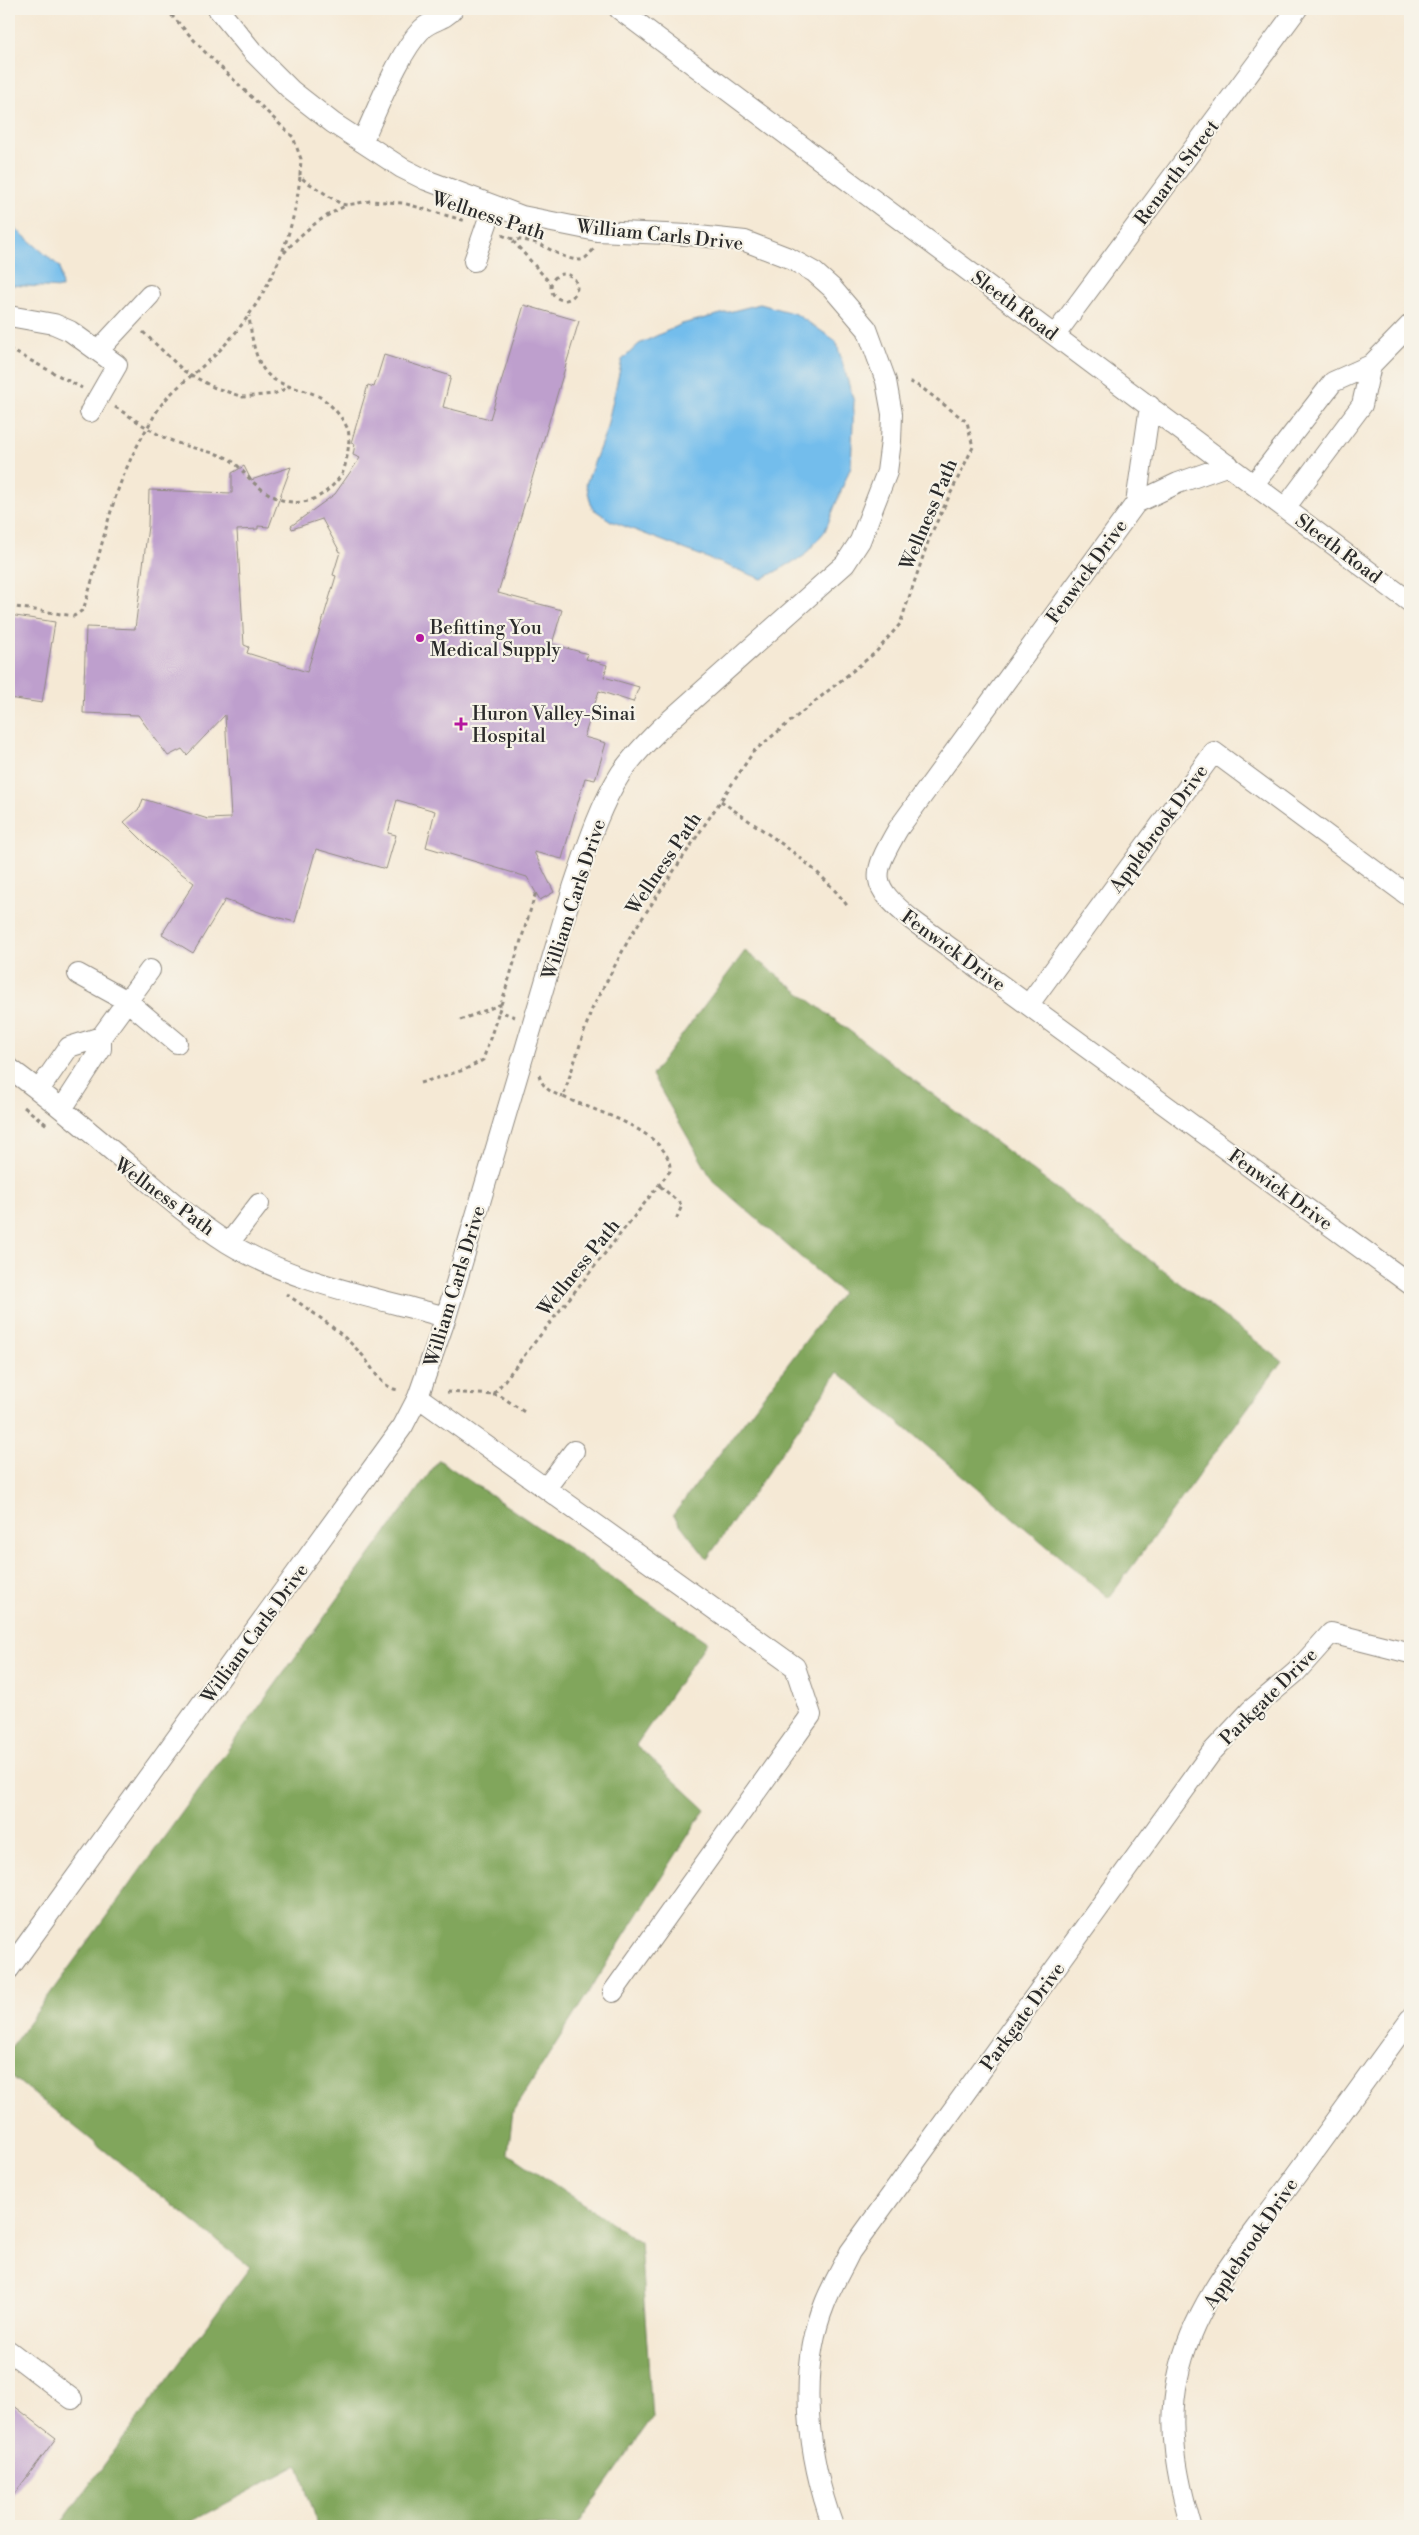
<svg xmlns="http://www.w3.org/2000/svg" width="1419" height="2535" font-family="'Libre Bodoni',serif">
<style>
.forest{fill:#81a65b;stroke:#566843}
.water{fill:#73bdec;stroke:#4f748c}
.building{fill:#be9fcd}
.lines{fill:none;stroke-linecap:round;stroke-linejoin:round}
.minor-casing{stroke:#908a80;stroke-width:22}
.path{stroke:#908a80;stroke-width:3;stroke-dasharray:4 4;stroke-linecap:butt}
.minor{stroke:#fff;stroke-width:20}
.poi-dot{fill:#b5179e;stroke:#f7f3e8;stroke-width:2}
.labels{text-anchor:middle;stroke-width:4.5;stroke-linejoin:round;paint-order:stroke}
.street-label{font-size:19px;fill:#2b2b2b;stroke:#f7f3e8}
.poi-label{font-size:19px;fill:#2b2b2b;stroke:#f7f3e8;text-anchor:start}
</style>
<rect width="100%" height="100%" fill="#f7f3e8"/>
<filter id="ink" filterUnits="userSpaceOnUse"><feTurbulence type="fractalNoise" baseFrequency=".02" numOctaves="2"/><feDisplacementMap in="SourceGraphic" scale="10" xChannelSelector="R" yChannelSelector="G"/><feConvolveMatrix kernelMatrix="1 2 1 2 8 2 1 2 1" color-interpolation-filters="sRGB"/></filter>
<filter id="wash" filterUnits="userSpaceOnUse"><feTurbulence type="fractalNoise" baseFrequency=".0096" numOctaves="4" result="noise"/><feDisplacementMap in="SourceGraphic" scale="20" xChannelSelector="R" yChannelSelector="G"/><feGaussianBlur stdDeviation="1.12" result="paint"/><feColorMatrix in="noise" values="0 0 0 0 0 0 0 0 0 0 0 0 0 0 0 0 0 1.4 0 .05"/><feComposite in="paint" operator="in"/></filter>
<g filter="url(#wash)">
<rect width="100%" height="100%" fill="#f5e9d5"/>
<!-- forest -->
<path class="forest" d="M 745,951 L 1282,1361 L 1109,1598 L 838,1372 L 707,1559 L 673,1515 L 842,1293 L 713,1181 L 652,1075 Z
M 439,1460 L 707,1642 L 636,1745 L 705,1809 L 513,2111 L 508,2153 L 640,2242 L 652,2418 L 576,2526 L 318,2526 L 298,2465 L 184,2526 L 59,2526 L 250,2267 L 9,2074 L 9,2050 Z"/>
<!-- water -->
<path class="water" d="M 9,223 L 60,267 L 62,288 L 9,285 Z
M 760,304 L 796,314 L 836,341 L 854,402 L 851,466 L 825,531 L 804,556 L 762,579 L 611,521 L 592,508 L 586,484 L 606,431 L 622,360 L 639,344 L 682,324 Z"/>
<g id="blocks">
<!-- building -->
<path class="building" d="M 524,305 L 579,321 L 498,593 L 562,610 L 552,644 L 588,654 L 586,659 L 607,665 L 604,677 L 639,687 L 633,702 L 599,691 L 584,737 L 606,743 L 595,780 L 585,778 L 562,859 L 534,852 L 554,892 L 540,900 L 527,877 L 426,847 L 435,811 L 397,800 L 388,833 L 396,835 L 386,869 L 316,849 L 295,922 L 265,914 L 225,900 L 193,953 L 162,934 L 194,883 L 157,855 L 124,822 L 140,808 L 143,799 L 208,819 L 231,818 L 225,715 L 187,755 L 182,749 L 168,756 L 138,715 L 83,713 L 86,627 L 135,629 L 148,526 L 149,490 L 232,493 L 232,473 L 244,466 L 251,480 L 291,467 L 269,527 L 258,526 L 258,529 L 237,530 L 244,645 L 249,647 L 247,653 L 307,672 L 336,576 L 333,575 L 340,552 L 322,519 L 292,529 L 291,526 L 335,494 L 360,458 L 353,455 L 355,444 L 351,443 L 368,385 L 374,387 L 384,355 L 451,376 L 443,407 L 490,419 Z
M 9,615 L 55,622 L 42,703 L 9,698 Z
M 9,2402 L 56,2438 L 9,2501 Z"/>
</g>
</g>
<g filter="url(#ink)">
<use href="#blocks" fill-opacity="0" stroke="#908a80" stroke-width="1"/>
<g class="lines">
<defs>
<path id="minor" d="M 619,9 L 1410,602
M 362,142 C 378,109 397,55 422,29 C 431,20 445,20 453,9
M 474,261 L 493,206
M 9,316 L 54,324 L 70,331 L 117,365 L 90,412
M 1055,335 L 1297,9
M 98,351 L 150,295
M 1150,406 L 1136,503 L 898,829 C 871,876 869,884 912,920 L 1410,1284
M 1254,484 L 1333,382 L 1371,365 L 1410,325
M 1136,503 L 1178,483 L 1229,465
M 1285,508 L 1362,405 L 1371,365
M 78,974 L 127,1001 L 177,1043
M 1029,1004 L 1214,752 L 1410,897
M 9,1068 C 53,1100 94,1135 136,1171 C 165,1196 195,1222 228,1243 C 294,1283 373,1297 446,1317
M 39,1090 L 69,1047 L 101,1037 L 150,970
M 62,1109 L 101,1049 L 101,1037
M 229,1243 L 259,1204
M 418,1397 L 795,1667 L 811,1715 L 613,1992
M 546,1488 L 574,1451
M 9,1969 L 403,1426 L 418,1397 L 446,1317 L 573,888 C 586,850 599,807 621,773 C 632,757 646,743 660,729 L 845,564 L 860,541 L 887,472 L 891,441 L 892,414 L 886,381 L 867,329 L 832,288 L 814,272 L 789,258 L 745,241 L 689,235 L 597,231 L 522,216 L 426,180 L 402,168 L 333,123 L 292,91 L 253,52 L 218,9
M 9,2351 L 72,2399
M 833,2526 C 808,2458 797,2372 825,2303 C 832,2285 842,2269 850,2252 L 1211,1753 L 1250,1711 L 1296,1672 L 1331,1633 L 1410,1653
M 1191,2526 C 1177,2477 1167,2428 1178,2377 C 1192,2305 1245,2245 1287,2188 C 1328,2132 1369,2076 1410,2019"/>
</defs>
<!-- minor casing -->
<use href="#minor" class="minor-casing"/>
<!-- path -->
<path class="path" d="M 166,9 L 204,51 L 293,137 L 301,159 L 300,175 L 304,180 L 341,204 L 347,205 L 370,201 L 403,203 L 466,221
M 502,235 C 512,240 518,239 528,241 C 546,244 560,259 579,260 C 586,260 589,254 594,249
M 513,241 L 551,284
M 284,253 C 304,230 319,219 347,205
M551 287a13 13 0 1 1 26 0a13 13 0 1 1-26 0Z
M 143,332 L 184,371 L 213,387 L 243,397 L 274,394 L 289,387
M 9,349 L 82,388
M 115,407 C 133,418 151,432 170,440 C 188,448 207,450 225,457 C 237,462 243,473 253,482 C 283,509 314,511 340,477 C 346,471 351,438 348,430 C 344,419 329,401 318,396 C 301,387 277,388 264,370 C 254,356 251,333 249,316
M 9,606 L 74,616 L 83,610 C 99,563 107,511 128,465 C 135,449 144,433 153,418 C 168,389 197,374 219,351 C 265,304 294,241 300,176
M 721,801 C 765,833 817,863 848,907
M 515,1017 L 499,1011 L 536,892
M 460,1020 L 502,1004
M 539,1075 C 543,1088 550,1092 563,1097
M 420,1083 L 464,1070 L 483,1060 L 499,1011
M 24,1107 L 47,1125
M 660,1186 L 682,1205 L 676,1220
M 286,1294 C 314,1313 341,1331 364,1357 C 374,1370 381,1388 399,1390
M 447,1392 L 493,1395 L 670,1171 C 673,1132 592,1110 563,1097 L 591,1011 L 631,935 L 754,751 L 876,652 L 900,624 L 930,536 L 973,447 L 967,422 L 922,388 L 907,380
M 493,1395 L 499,1395 L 526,1413"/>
<!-- minor -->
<use href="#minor" class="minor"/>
</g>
</g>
<!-- markers -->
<g class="poi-dot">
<circle cx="420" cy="638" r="5"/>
<path d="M458.5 716.5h5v5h5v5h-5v5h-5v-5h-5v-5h5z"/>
</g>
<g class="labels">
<!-- street labels -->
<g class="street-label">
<text transform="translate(1176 172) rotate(-53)" y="7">Renarth Street</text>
<text transform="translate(489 215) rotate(18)" y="7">Wellness Path</text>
<text transform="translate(660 234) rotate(6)" y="7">William Carls Drive</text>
<text transform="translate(1015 305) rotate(37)" y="7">Sleeth Road</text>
<text transform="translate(928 514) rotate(-67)" y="7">Wellness Path</text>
<text transform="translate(1339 548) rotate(37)" y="7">Sleeth Road</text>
<text transform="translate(1086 571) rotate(-54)" y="7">Fenwick Drive</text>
<text transform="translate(1158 828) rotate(-54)" y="7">Applebrook Drive</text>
<text transform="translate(663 863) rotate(-56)" y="7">Wellness Path</text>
<text transform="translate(573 899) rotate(-72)" y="7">William Carls Drive</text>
<text transform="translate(954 950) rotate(36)" y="7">Fenwick Drive</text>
<text transform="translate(1281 1189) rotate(36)" y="7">Fenwick Drive</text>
<text transform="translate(165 1196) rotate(36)" y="7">Wellness Path</text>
<text transform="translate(578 1267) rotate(-51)" y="7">Wellness Path</text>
<text transform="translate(454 1286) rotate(-73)" y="7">William Carls Drive</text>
<text transform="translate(254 1633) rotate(-54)" y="7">William Carls Drive</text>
<text transform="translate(1268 1696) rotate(-45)" y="7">Parkgate Drive</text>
<text transform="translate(1022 2016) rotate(-54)" y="7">Parkgate Drive</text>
<text transform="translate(1250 2243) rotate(-56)" y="7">Applebrook Drive</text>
</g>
<!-- poi labels -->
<g class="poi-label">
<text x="430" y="634">Befitting You<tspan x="430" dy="22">Medical Supply</tspan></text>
<text x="472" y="720">Huron Valley-Sinai<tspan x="472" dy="22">Hospital</tspan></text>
</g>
</g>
<!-- margin -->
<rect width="1419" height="2535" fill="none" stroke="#f7f3e8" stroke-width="30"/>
</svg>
